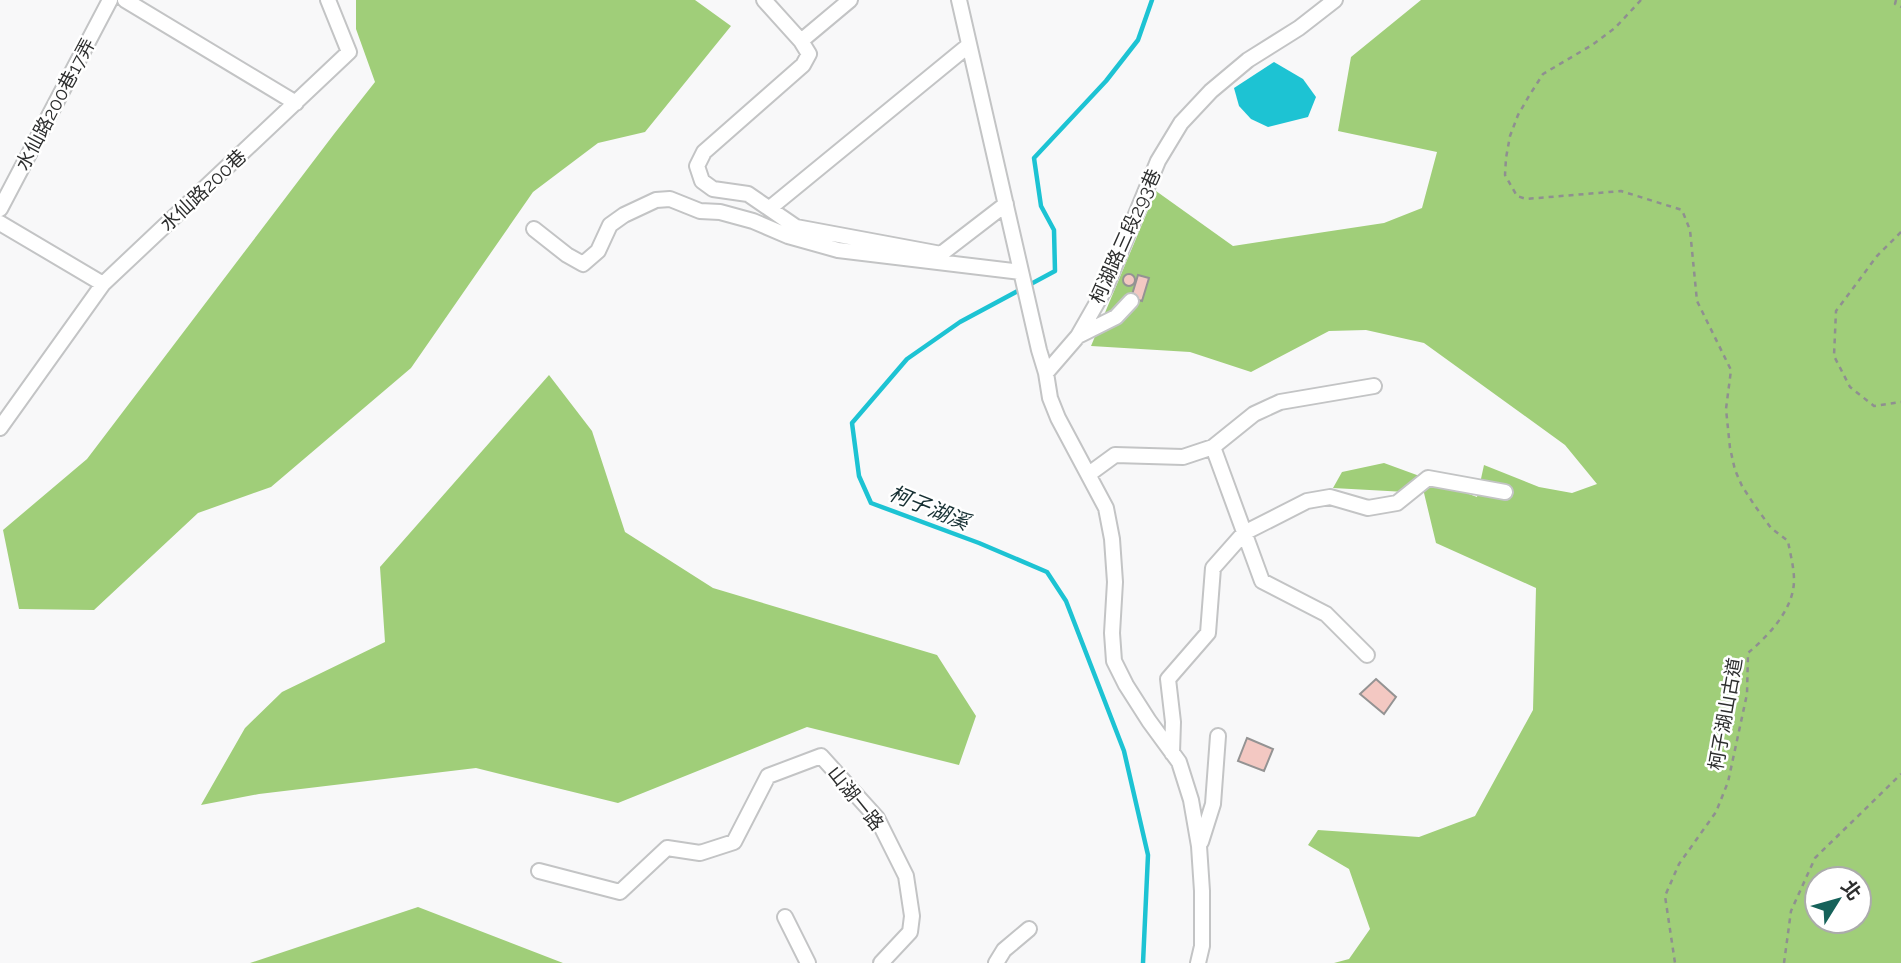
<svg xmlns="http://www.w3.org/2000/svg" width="1901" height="963" font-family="Raleway,'Noto Sans TC',sans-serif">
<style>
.forest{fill:#a0ce79;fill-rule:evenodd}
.water{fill:#1dc3d3}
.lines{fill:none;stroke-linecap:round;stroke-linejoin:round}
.stream{stroke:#1dc3d3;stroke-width:4.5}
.building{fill:#f3c8c2;stroke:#949393;stroke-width:2}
.minor-casing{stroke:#c3c4c5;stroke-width:18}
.path{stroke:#8f8f90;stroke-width:2.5;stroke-dasharray:5 5;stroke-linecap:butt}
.minor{stroke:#fff;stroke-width:14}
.labels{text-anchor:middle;stroke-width:5;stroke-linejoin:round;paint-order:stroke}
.street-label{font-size:19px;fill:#2d2e2e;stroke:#fff}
.water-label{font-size:21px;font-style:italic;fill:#162f32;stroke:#fff}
</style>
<rect width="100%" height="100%" fill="#f8f8f9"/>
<!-- forest -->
<path class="forest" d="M 356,0 L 695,0 L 731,26 L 645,132 L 598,143 L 533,192 L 411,368 L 271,487 L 198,513 L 94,610 L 19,609 L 3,530 L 87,459 L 334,134 L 375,82 L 356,29 Z
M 1421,0 L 1901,0 L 1901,963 L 1334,963 L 1349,959 L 1370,929 L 1349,869 L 1308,845 L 1318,830 L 1419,837 L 1475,816 L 1533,710 L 1536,588 L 1436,543 L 1424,493 L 1333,488 L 1342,472 L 1384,463 L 1477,497 L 1484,465 L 1539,487 L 1572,493 L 1597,484 L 1565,445 L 1424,343 L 1366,330 L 1329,331 L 1251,372 L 1190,352 L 1091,346 L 1156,191 L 1233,246 L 1384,223 L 1422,208 L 1437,152 L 1338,131 L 1351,57 ZM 1817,879 L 1859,879 L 1859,921 L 1817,921 Z
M 549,375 L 592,431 L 625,532 L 713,588 L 937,655 L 976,716 L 959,765 L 807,727 L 618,803 L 476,768 L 259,794 L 201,805 L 245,728 L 282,692 L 385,642 L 380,567 Z
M 418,907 L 563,963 L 250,963 Z"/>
<!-- water -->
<path class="water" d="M 1274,62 L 1303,79 L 1316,97 L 1308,117 L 1268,127 L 1251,119 L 1239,106 L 1234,88 Z"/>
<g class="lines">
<!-- stream -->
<path class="stream" d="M 1143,963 L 1148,855 L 1124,751 L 1066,601 L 1047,572 L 979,543 L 871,503 L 859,476 L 852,423 L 907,359 L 960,322 L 1055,271 L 1054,230 L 1041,206 L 1034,158 L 1106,81 L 1138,40 L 1152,0"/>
</g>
<!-- building -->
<path class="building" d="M1123 280a6 6 0 1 1 12 0a6 6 0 1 1-12 0Z
M 1138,275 L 1149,278 L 1142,301 L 1131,298 Z
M 1376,679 L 1396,697 L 1384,714 L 1360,694 Z
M 1247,738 L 1273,749 L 1264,771 L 1238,761 Z"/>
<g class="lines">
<defs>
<path id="minor" d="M 125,0 L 296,103
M 764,0 L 801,41 L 850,0
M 959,0 L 1039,350 L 1046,373
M 801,41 L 809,54 L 803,65 L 704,152 L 697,166 L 702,181 L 713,189 L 748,194 L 796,227 L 941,254 L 1006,204
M 770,208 L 969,45
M 0,209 L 110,0
M 0,223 L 103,284
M 534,229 L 567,255 L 583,264 L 598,251 L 610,225 L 624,215 L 656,200 L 670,199 L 700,211 L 720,212 L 753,221 L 788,236 L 838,250 L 1021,272
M 1078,336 L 1116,317 L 1131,301
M 0,428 L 103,284 L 349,52 L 328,0
M 1213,447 L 1254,414 L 1280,402 L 1374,386
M 1089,474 L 1115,455 L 1183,457 L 1213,447 L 1262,581 L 1326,614 L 1367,655
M 1172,753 L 1173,722 L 1168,679 L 1208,633 L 1213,568 L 1244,533 L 1307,501 L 1330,497 L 1368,508 L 1397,503 L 1428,478 L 1505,492
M 1201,842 L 1213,804 L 1218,736
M 539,871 L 620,892 L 667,848 L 700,853 L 734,842 L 768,776 L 821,756 L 877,818 L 906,876 L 912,916 L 910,932 L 881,963
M 785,917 L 808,963
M 996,963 L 1004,950 L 1029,929
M 1198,963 L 1202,946 L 1202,891 L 1199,846 L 1191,800 L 1179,762 L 1149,721 L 1126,685 L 1114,661 L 1112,633 L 1115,582 L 1112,539 L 1106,508 L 1058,418 L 1050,398 L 1046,373 L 1078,336 L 1106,287 L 1158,161 L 1181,123 L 1211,91 L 1248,60 L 1299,28 L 1335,0"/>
</defs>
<!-- minor casing -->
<use href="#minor" class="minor-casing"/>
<!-- path -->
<path class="path" d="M 1641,0 L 1615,28 L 1592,45 L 1543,74 L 1529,96 L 1518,115 L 1510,136 L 1506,158 L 1505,175 L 1517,196 L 1526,199 L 1621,191 L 1682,210 L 1690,230 L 1697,301 L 1731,370 L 1726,409 L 1730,448 L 1735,470 L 1742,486 L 1755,506 L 1771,528 L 1788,541 C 1790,553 1794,567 1794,580 C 1794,609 1769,635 1748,653 L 1747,694 L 1728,782 L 1716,812 L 1679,864 L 1665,896 L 1675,963
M 1896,0 L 1895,4 L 1901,7
M 1901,232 L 1877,256 L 1836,311 L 1834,356 L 1850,387 L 1874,406 L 1901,402
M 1784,963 L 1791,911 L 1815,858 L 1901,774"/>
<!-- minor -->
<use href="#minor" class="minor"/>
</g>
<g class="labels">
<!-- street labels -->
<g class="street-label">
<text transform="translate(55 104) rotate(-62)" y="7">水仙路200巷17弄</text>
<text transform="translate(203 190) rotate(-43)" y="7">水仙路200巷</text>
<text transform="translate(1125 236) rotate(-66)" y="7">柯湖路三段293巷</text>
<text transform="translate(1725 714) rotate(-80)" y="7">柯子湖山古道</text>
<text transform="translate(856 798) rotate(51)" y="7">山湖一路</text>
</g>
<!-- water labels -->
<g class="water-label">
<text transform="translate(929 508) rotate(22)" y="7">柯子湖溪</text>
</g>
</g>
<!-- north arrow -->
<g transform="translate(1838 900) rotate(53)"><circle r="33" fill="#ffffff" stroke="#ababab" stroke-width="2"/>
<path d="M0-5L12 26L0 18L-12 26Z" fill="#16625a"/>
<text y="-10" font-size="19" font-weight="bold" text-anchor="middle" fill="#2d2e2e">北</text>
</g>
</svg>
